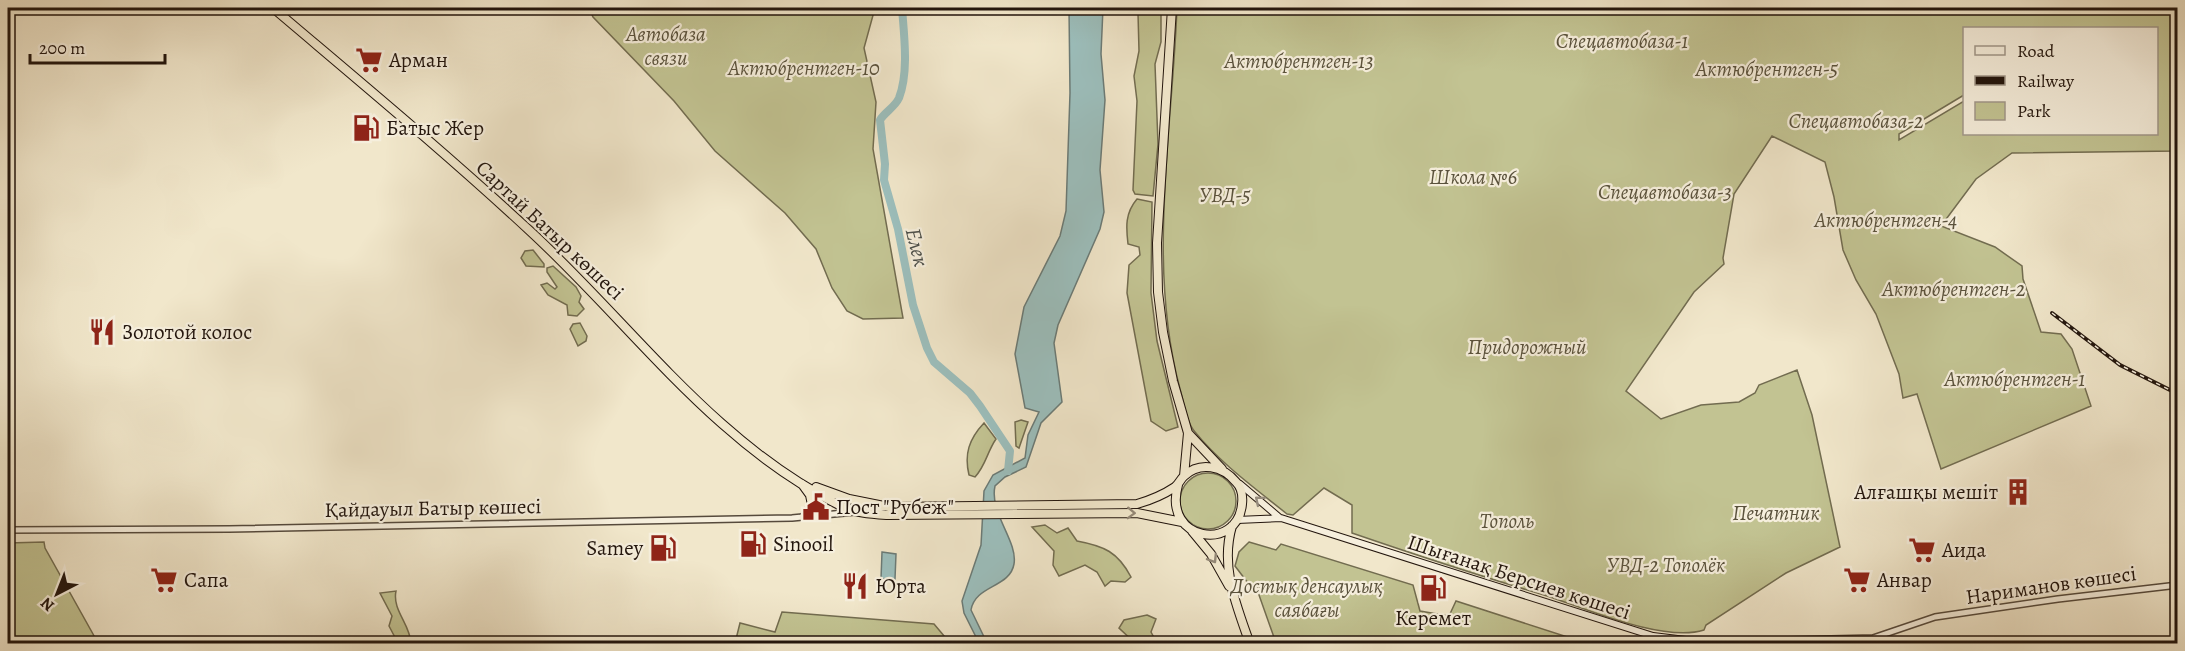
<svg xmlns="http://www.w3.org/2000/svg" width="2185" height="651" font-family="Alegreya,serif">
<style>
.green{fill:#c2c392;stroke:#726c50;stroke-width:1.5;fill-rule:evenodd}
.water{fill:#9cbfbd;stroke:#6b7b77;stroke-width:1.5}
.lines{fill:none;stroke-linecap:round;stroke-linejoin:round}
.river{stroke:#9cbfbd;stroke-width:8}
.tertiary-casing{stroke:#564a3c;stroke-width:8}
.secondary-casing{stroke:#22150d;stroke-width:8}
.trunk-casing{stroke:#22150d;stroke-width:10}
.tertiary{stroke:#f6efdd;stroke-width:5}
.secondary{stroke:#f6efdd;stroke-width:6}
.trunk{stroke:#f1e7cb;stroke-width:8}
.rail-casing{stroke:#22150d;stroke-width:4}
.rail{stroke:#f6efdd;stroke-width:1.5;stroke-dasharray:4.5;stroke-linecap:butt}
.oneway{stroke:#978d7f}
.oneway2{stroke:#948876}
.labels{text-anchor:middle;stroke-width:4.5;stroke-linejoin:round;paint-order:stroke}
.park-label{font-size:21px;font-style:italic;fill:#5a523c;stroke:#f6efdd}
.poi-label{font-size:21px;fill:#22150d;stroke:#f6efdd;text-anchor:start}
.street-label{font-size:21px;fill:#22150d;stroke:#f6efdd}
.water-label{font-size:22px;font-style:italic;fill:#4d504b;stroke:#f6efdd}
</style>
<rect width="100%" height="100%" fill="#f1e7cb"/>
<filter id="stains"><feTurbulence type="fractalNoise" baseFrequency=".00333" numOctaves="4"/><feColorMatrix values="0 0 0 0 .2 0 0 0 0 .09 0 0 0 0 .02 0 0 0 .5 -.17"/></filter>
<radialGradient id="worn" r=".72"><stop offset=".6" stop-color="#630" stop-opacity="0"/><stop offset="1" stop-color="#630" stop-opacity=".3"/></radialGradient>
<!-- green -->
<path class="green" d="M 589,8 L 875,8 L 864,48 L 876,102 L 873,149 L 903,318 L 863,319 L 847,311 L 832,288 L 816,249 L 785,213 L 715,151 L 674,101 L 593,17 Z
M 1143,8 L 1161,11 L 1161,42 L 1155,64 L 1158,144 L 1153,196 L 1135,194 L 1133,190 L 1137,101 L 1134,76 L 1139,51 L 1138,13 Z
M 1177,8 L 2177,8 L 2177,151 L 2012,153 L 1976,179 L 1941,226 L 1995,247 L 2022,266 L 2023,279 L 2041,332 L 2061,334 L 2072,349 L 2091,406 L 1941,469 L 1917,394 L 1903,398 L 1899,374 L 1876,314 L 1856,280 L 1843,250 L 1834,197 L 1825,162 L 1772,136 L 1734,194 L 1723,258 L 1724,264 L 1694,292 L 1626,391 L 1661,419 L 1701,405 L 1739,402 L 1755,393 L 1759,385 L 1797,370 L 1812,415 L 1840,547 L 1786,573 L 1706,625 L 1704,630 C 1663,643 1585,608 1544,595 C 1480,576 1416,555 1352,533 L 1352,505 L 1324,488 L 1293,515 L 1287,514 C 1256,489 1220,463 1195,432 C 1186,422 1184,402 1180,389 C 1147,265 1172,134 1177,8 ZM 1964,28 L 2156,28 L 2156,134 L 1964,134 L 1964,101 L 1899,140 L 1899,134 L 1964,95 Z
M 1137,199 L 1152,202 L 1151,293 L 1157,341 L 1178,427 L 1166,431 L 1151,421 L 1127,293 L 1129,265 L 1140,255 L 1139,247 L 1128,244 C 1126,227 1125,213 1137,199 Z
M 533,250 L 544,264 L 544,267 L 526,266 L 521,258 L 525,251 Z
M 553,266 L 576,287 L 581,296 L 579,302 L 584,309 L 577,316 L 568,315 L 567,305 L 548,295 L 541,285 L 547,283 L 555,289 L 557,287 L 547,272 L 547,268 Z
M 580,323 L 587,336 L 586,341 L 578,346 L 570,329 L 573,324 Z
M 1021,420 L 1028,422 L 1019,448 L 1016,446 L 1015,422 Z
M 984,423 L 996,439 C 987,452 986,465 975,477 L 969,475 C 964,454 969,439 984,423 Z
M1180 501a28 28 0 1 1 56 0a28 28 0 1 1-56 0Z
M 1045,525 L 1057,533 L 1068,528 L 1077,541 C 1104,546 1118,552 1131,577 L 1125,582 L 1111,581 L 1105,586 L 1097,572 L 1085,565 L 1059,576 L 1053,565 L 1054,551 L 1032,527 Z
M 44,542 L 45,548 L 98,643 L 8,643 L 8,543 Z
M 1249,542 L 1276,550 L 1281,544 L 1413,585 L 1420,611 L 1449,616 L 1456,601 L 1586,643 L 1276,643 L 1259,595 L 1261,587 L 1251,587 L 1235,566 L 1239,552 Z
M 396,591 C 392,610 410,624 411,643 L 398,643 L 389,626 L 392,616 L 380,593 Z
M 782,612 L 934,624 L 950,643 L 735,643 L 740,623 L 775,632 Z
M 1147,615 L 1156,619 L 1151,632 L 1157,643 L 1135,643 L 1119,628 L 1124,620 Z"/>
<!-- water -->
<path class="water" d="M 1069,8 L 1103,8 L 1101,54 L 1105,100 L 1100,170 L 1104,212 L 1100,229 L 1058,325 L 1054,343 L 1062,402 L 1041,423 L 1026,467 L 1005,477 L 995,486 C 989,513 1018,541 1014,564 C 1010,588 975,585 971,610 L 987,643 L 979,643 L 964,613 L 962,601 L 981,545 L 984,491 L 993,475 L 1025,458 L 1028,435 L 1039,412 L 1025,408 L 1015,354 L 1024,307 L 1060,236 L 1066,211 L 1070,93 Z
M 882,552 L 896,554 L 895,579 L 881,579 Z"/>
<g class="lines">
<!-- river -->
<path class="river" d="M 902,8 C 904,35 909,72 899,98 C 895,107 885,112 880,120 L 885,164 L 884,180 L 898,229 L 913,305 L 927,348 L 934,362 L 970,393 L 980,406 L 1010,451 L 1008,471"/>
<defs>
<path id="tertiary" d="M 864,511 L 884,508
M 8,530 L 229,529 L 792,518 L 855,512
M 1749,641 L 1873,638 L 1935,617 L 2058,599 L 2178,585"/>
<path id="secondary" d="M 1240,484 L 1280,518
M 1237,520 L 1281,518 L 1653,636 L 1702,642 L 1749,641 L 1749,644"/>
<path id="trunk" d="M 273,8 C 359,81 447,154 530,231 C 631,324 714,443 839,505 C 854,513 871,514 887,515 L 1137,513 L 1182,522
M 1172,8 L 1157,243 L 1158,292 L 1163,332 L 1173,381 L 1188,433 L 1184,476
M 1188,433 L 1222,469
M 802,484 L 810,495 L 812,505 L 804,517
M 816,487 L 849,499 L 889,507 L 1137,504 C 1151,500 1163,495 1175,487 C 1179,484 1180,480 1184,476 C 1200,461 1223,466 1236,482 C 1241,487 1243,496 1242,504 C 1238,552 1162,542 1178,485
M 1232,526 C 1220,567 1236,604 1250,644
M 1192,531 L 1211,554 L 1229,586"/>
</defs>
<!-- tertiary casing -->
<use href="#tertiary" class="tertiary-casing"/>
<!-- secondary casing -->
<use href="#secondary" class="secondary-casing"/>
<!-- trunk casing -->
<use href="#trunk" class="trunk-casing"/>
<!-- tertiary -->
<use href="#tertiary" class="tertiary"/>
<!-- secondary -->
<use href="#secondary" class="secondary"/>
<!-- trunk -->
<use href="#trunk" class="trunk"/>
<defs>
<path id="rail" d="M 2052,313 L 2120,365 L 2178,394"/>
</defs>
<!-- rail casing -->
<use href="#rail" class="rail-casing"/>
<!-- rail -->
<use href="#rail" class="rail"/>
</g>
<!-- one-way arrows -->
<defs><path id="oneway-chevron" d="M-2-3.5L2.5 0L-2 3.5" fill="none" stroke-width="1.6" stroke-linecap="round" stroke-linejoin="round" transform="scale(1.5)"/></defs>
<use class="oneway" href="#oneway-chevron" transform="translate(1259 500) rotate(-140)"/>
<g class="oneway2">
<use href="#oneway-chevron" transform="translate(1131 513) rotate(2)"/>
<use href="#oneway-chevron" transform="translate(1213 559) rotate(58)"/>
</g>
<!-- icons -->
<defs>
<symbol id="supermarket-bare" viewBox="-9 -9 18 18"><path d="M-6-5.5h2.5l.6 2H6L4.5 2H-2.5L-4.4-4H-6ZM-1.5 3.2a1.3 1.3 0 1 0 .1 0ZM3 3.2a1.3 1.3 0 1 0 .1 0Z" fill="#8f2418" stroke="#f6efdd" stroke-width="2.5" paint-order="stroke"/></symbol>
<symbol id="fuel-bare" viewBox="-9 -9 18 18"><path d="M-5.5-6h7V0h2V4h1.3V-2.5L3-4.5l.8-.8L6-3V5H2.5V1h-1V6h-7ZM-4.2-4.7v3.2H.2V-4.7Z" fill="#8f2418" stroke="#f6efdd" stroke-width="2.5" paint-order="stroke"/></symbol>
<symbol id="restaurant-bare" viewBox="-9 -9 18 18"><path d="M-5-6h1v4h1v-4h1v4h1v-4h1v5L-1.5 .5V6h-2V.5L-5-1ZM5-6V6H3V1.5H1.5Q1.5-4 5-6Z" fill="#8f2418" stroke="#f6efdd" stroke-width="2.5" paint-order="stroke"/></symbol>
<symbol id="building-bare" viewBox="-9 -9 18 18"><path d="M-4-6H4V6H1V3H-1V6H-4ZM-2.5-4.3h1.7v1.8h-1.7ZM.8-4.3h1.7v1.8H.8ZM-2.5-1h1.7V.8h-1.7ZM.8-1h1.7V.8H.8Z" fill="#8f2418" stroke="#f6efdd" stroke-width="2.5" paint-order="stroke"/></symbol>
<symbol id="civic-bare" viewBox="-9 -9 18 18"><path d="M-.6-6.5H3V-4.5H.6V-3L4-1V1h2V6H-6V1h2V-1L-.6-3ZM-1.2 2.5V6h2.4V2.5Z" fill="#8f2418" stroke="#f6efdd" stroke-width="2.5" paint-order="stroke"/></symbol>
</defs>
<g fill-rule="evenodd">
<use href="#supermarket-bare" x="350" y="41" width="38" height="38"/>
<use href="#fuel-bare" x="347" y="109" width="38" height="38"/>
<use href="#restaurant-bare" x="83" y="313" width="38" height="38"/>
<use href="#building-bare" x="1999" y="473" width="38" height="38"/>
<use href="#civic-bare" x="797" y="488" width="38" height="38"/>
<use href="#fuel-bare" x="734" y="525" width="38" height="38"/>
<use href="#fuel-bare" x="644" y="529" width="38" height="38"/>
<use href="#supermarket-bare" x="1903" y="531" width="38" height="38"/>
<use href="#supermarket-bare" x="145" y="561" width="38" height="38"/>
<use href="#supermarket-bare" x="1838" y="561" width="38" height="38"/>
<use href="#restaurant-bare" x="836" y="567" width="38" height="38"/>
<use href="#fuel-bare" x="1414" y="569" width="38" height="38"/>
</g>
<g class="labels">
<!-- park labels -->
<g class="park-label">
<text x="666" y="41">Автобаза<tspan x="666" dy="24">связи</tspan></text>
<text x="1622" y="48">Спецавтобаза-1</text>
<text x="1299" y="68">Актюбрентген-13</text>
<text x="804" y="75">Актюбрентген-10</text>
<text x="1767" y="76">Актюбрентген-5</text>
<text x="1856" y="128">Спецавтобаза-2</text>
<text x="1473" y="184">Школа №6</text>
<text x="1665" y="199">Спецавтобаза-3</text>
<text x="1225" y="202">УВД-5</text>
<text x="1886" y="227">Актюбрентген-4</text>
<text x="1954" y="296">Актюбрентген-2</text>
<text x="1527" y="354">Придорожный</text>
<text x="2015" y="386">Актюбрентген-1</text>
<text x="1776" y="520">Печатник</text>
<text x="1507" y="528">Тополь</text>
<text x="1666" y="572">УВД-2 Тополёк</text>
<text x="1307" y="593">Достық денсаулық<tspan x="1307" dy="24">саябағы</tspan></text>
</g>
<!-- poi labels -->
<g class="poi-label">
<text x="389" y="67">Арман</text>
<text x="386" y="135">Батыс Жер</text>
<text x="122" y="339">Золотой колос</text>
<text x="1998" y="499" text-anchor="end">Алғашқы мешіт</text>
<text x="836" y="514">Пост "Рубеж"</text>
<text x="773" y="551">Sinooil</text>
<text x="643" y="555" text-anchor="end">Samey</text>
<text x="1942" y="557">Аида</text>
<text x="184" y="587">Сапа</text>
<text x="1877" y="587">Анвар</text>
<text x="875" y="593">Юрта</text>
<text x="1433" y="625" text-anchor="middle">Керемет</text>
</g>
<!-- street labels -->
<g class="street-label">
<text transform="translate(550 230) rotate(43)" y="7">Сартай Батыр көшесі</text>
<text transform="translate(433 508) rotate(-1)" y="7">Қайдауыл Батыр көшесі</text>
<text transform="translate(1519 577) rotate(18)" y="7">Шығанақ Берсиев көшесі</text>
<text transform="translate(2051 585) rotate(-8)" y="7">Нариманов көшесі</text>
</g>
<!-- water labels -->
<g class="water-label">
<text transform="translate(918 247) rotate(76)" y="8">Елек</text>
</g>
</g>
<!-- margin -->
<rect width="2185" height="651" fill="none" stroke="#f1e7cb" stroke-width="30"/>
<rect x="9" y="9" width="2167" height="633" fill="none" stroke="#22150d" stroke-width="3"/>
<rect x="15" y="15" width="2155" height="621" fill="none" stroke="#22150d" stroke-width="1.5"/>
<!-- legend -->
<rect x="1963" y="27" width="195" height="108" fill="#f6efdd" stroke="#a1988a" stroke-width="1.5"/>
<rect x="1975" y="46" width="30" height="9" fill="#f6efdd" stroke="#a1988a" stroke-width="1.5"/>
<text x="2017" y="57" font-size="18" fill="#22150d">Road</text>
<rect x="1975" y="76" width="30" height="9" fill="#22150d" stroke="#a1988a" stroke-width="1.5"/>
<text x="2017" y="87" font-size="18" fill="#22150d">Railway</text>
<rect x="1975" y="102" width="30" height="18" fill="#c2c392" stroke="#a1988a" stroke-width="1.5"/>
<text x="2017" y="117" font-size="18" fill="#22150d">Park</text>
<!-- north arrow -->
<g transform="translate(57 594) rotate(222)" stroke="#f6efdd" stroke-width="4.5" paint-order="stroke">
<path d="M0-4.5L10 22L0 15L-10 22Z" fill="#22150d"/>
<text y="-9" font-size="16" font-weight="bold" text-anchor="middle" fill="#22150d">N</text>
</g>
<!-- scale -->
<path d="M30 54v9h135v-9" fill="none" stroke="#22150d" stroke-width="3"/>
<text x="39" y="54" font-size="18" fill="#22150d" stroke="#f6efdd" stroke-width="4.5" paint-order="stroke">200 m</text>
<rect width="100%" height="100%" filter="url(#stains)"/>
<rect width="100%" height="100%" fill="url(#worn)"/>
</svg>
